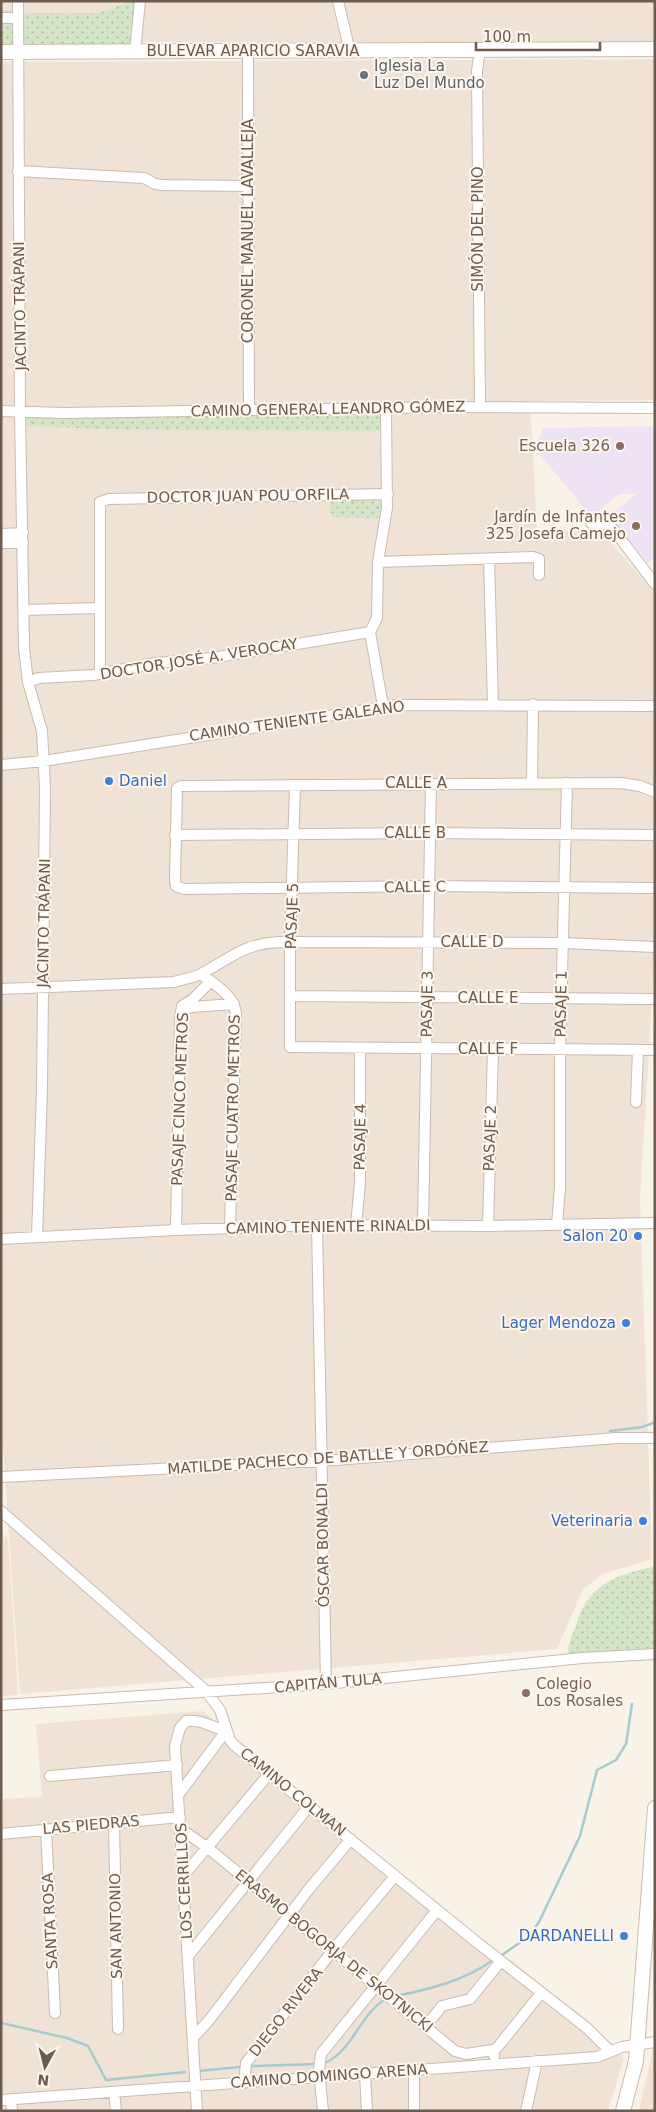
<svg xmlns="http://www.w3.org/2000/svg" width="656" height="2112" font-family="'DejaVu Sans',sans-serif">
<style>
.residential{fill:#f0e3d5}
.education{fill:#eee3f5}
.grass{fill:url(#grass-dots)}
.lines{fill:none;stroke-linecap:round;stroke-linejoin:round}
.stream{stroke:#a5cad0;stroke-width:2.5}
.street-casing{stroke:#c9baae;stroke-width:12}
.secondary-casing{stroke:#ccbaac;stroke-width:16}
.street{stroke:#fff;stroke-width:10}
.secondary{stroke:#fff;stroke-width:14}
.worship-dot{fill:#6b7280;stroke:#fcf6ec;stroke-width:2}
.education-dot{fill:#8d6e63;stroke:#fcf6ec;stroke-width:2}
.shop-dot{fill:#3f7fe0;stroke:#fcf6ec;stroke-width:2}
.labels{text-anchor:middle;stroke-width:4;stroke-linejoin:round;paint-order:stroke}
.street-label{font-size:15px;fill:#6f5a4e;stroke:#fcf6ec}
.worship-label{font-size:15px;fill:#5b616d;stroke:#fcf6ec;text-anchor:start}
.education-label{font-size:15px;fill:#785e54;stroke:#fcf6ec;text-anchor:end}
.shop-label{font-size:15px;fill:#366cbe;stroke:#fcf6ec;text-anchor:end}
</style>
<defs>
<pattern id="grass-dots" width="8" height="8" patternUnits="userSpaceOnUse" patternTransform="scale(1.25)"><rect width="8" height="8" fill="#d3e5c6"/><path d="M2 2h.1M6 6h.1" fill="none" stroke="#afbda3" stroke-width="1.8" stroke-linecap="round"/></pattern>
</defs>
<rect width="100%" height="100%" fill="#f9f2e6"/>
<!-- residential -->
<path class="residential" d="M 1,1 L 655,1 L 655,42 L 1,42 Z
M 655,59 L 655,400 L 530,401 L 537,530 L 596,532 L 605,536 L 655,593 L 655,947 L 640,1199 L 652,1559 L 603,1574 L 583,1589 L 557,1649 L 20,1694 L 1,1419 L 1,62 Z
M 1,1533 L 8,1538 L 18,1695 L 1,1696 Z
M 203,1711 L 624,2058 L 608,2111 L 1,2111 L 1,1799 L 42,1797 L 36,1724 Z
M 655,2039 L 655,2111 L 639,2111 Z"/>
<!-- education -->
<path class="education" d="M 655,426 L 655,557 L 648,563 L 610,516 L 636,494 L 619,494 L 592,517 L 535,449 L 543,428 Z"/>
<!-- grass -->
<path class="grass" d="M 129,2 L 135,2 L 131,43 L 130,44 L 26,44 L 23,43 L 23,13 L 99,13 Z
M 14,10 L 14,43 L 13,45 L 1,48 L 1,11 Z
M 386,409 L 387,431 L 133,430 L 21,426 L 20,412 Z
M 330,498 L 384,499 L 382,518 L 332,517 L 330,513 Z
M 655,1566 L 655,1648 L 568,1655 C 568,1644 572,1635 576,1625 C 586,1594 602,1581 632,1572 C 640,1569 647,1569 655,1566 Z"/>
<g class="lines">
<!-- stream -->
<path class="stream" d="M 610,1431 L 642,1427 L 653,1423
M 502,1955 L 528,1937 L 539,1922 L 580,1836 L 597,1770 L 616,1760 L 626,1744 L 632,1704
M 396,1996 C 430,1989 464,1981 493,1960
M 1,2023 L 67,2038 L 88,2046 L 106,2080 L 185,2072
M 327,2062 C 353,2049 361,2013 386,1999
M 251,2066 L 314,2064
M 198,2071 L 240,2067"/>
<defs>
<path id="street" d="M 18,1 L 20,412 L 24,648 L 28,682 L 42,731 L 45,788 L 42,1090 L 37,1237
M 338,1 L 350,52
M 1,18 L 18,18
M 135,51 L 140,1
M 248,52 L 249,410
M 18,171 L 144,178 L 155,184 L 162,185 L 248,186
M 480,407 L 477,71 L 480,50
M 1,411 L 63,413 L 454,407 L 655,408
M 591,523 L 607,525 L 613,529 L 655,584
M 1,534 L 23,533
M 1,543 L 23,543
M 489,559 L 493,704
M 378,562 L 533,557 L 539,559 L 539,575
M 24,610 L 98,608
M 100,674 L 100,502 L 109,499 L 388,494
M 28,682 L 39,678 L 93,675 L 156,663 L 212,658 L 370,632
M 383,706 L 370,632 L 377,618 L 378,562 L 387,508 L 386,409
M 1,765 L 44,761 L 397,705 L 655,706
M 532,783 L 533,704
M 295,785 L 290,942 L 290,1047 L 655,1050
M 655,792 L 640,786 L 621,783 L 181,786 L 177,788 L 175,880 L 176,886 L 184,889 L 429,886 L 655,888
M 175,835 L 430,833 L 655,835
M 201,974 C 215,985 233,994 236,1013 L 230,1228
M 1,989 L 174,982 C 183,979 193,978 201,974 C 231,958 241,945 277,942 L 563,943 L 655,947
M 292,996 L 655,999
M 183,1010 L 192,1007 L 234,1004
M 636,1102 L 638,1050
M 317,1225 L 326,1684
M 356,1225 L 360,1183 L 360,1048
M 557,1225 L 560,1187 L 560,1050 L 567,783
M 423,1226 L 431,783
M 488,1226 L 493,1049
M 176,1230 L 180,1018 L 182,1006 L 192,1000 L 210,982
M 1,1239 L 176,1230 L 317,1225 L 488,1226 L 655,1223
M 1,1477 L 336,1460 L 616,1438 L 655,1438
M 1,1511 L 206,1691 L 220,1710 L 230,1740 L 234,1745 L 474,1940 L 587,2028 L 610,2051
M 1,1705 L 326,1684 L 582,1658 L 655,1654
M 50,1776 L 177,1765
M 179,1794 L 226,1731 C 211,1727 202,1719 186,1721 L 180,1728 L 175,1746 L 197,2111
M 114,1823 L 118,2029
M 46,1829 L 55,2013
M 181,1829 L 208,1848 L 455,2051 L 466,2054 L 493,2050
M 1,1834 L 180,1817
M 183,1876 L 269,1774
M 188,1956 L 310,1805
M 426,2026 L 442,2006 L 470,1999 L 501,1961
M 193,2038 L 210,2019 L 309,1889 L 351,1839
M 494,2056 L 493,2050 L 497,2048 L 541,1993
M 414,2070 L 414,2111
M 365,2074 L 367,2111
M 244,2083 L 246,2063 L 333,1950 L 395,1876
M 114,2092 L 116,2111
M 1,2100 L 597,2057 L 622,2047 L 655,2042
M 11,2100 L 12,2111
M 323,2111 L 319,2070 L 321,2054 L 437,1910
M 526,2111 L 537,2061"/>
<path id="secondary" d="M 1,52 L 655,49
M 623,2111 L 636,2061 L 655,1808"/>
</defs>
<!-- street casing -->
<use href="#street" class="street-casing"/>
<!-- secondary casing -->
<use href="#secondary" class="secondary-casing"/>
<!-- street -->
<use href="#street" class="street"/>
<!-- secondary -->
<use href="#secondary" class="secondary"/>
</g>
<!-- markers -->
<circle class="worship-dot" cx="364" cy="75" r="5"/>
<g class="education-dot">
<circle cx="620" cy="446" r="5"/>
<circle cx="636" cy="526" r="5"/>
<circle cx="526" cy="1693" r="5"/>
</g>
<g class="shop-dot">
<circle cx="109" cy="781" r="5"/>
<circle cx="638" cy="1236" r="5"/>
<circle cx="626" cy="1323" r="5"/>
<circle cx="643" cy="1521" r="5"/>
<circle cx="624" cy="1936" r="5"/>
</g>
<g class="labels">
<!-- street labels -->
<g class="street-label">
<text x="253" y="56">BULEVAR APARICIO SARAVIA</text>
<text transform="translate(478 229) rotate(-90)" y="5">SIMÓN DEL PINO</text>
<text transform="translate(248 231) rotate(-90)" y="5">CORONEL MANUEL LAVALLEJA</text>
<text transform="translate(20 306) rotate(-91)" y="5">JACINTO TRÁPANI</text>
<text transform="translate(328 409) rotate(-1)" y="5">CAMINO GENERAL LEANDRO GÓMEZ</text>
<text transform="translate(248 496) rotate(-1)" y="5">DOCTOR JUAN POU ORFILA</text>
<text transform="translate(199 659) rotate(-9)" y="5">DOCTOR JOSÉ A. VEROCAY</text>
<text transform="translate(297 721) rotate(-8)" y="5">CAMINO TENIENTE GALEANO</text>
<text x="416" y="788">CALLE A</text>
<text x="415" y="838">CALLE B</text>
<text transform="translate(415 887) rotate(-1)" y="5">CALLE C</text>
<text transform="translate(292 916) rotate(-88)" y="5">PASAJE 5</text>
<text transform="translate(44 923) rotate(-89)" y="5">JACINTO TRÁPANI</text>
<text x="472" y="947">CALLE D</text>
<text x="488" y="1003">CALLE E</text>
<text transform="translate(427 1004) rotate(-89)" y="5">PASAJE 3</text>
<text transform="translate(561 1004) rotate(-89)" y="5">PASAJE 1</text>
<text x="488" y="1054">CALLE F</text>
<text transform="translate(180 1099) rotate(-88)" y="5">PASAJE CINCO METROS</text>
<text transform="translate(233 1108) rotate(-89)" y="5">PASAJE CUATRO METROS</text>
<text transform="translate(360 1137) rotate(-89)" y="5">PASAJE 4</text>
<text transform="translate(490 1138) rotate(-88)" y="5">PASAJE 2</text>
<text transform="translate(328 1227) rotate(-1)" y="5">CAMINO TENIENTE RINALDI</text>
<text transform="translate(328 1458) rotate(-4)" y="5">MATILDE PACHECO DE BATLLE Y ORDÓÑEZ</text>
<text transform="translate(323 1545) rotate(-91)" y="5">ÓSCAR BONALDI</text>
<text transform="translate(328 1683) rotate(-5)" y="5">CAPITÁN TULA</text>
<text transform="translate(293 1792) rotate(39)" y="5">CAMINO COLMAN</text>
<text transform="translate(91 1825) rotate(-5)" y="5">LAS PIEDRAS</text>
<text transform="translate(184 1881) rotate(-93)" y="5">LOS CERRILLOS</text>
<text transform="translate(50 1921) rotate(-93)" y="5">SANTA ROSA</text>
<text transform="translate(116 1926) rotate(-91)" y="5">SAN ANTONIO</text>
<text transform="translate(334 1951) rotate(39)" y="5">ERASMO BOGORJA DE SKOTNICKI</text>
<text transform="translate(286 2012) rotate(-52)" y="5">DIEGO RIVERA</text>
<text transform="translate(329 2076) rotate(-4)" y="5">CAMINO DOMINGO ARENA</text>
</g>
<!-- worship labels -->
<g class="worship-label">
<text x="374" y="71">Iglesia La<tspan x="374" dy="17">Luz Del Mundo</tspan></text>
</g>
<!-- education labels -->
<g class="education-label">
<text x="610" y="451">Escuela 326</text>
<text x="626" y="522">Jardín de Infantes<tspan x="626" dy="17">325 Josefa Camejo</tspan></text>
<text x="536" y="1689" text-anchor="start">Colegio<tspan x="536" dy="17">Los Rosales</tspan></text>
</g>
<!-- shop labels -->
<g class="shop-label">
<text x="119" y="786" text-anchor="start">Daniel</text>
<text x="628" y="1241">Salon 20</text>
<text x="616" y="1328">Lager Mendoza</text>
<text x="633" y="1526">Veterinaria</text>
<text x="614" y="1941">DARDANELLI</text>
</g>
</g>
<!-- border -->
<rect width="656" height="2112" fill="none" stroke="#6f5a4e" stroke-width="5"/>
<!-- north arrow -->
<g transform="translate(45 2067) rotate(187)" stroke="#fcf6ec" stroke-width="4" paint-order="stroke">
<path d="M0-4L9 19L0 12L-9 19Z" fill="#6f5a4e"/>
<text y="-8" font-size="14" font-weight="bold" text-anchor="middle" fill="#6f5a4e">N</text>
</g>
<!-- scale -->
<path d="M476 42v8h124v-8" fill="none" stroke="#6f5a4e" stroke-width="2.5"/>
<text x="483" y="42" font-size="15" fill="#6f5a4e" stroke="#fcf6ec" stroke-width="4" paint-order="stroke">100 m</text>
</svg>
